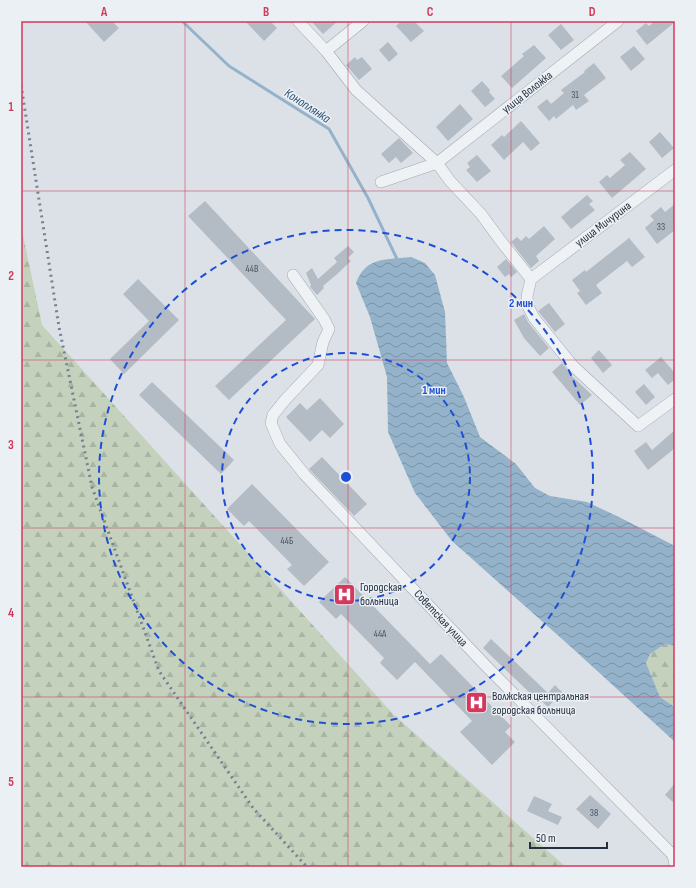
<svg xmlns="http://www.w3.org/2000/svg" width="696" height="888" font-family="'Sofia Sans Condensed',sans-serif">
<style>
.forest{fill:url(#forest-firs)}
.water{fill:url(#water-waves)}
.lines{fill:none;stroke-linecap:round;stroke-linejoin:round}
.stream{stroke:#94b3ca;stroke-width:3}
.building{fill:#b3bbc4}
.minor-casing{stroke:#a1a8b1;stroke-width:12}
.minor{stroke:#eff2f5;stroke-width:11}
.rail{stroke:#758291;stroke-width:3;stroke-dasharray:2 4;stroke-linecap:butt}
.grid{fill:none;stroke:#d5385d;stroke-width:1;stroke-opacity:0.55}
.ring{fill:none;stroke:#1d4ed8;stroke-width:2;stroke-dasharray:7 5}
.labels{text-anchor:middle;stroke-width:3;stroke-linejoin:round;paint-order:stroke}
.number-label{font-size:10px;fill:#485360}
.street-label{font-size:12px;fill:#25303e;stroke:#ebf0f5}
.poi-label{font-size:12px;fill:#25303e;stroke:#ebf0f5;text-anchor:start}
.water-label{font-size:13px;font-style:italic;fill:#2d5374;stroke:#ebf0f5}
.centre{fill:#1d4ed8;stroke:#ebf0f5;stroke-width:2}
.ring-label{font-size:12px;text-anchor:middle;font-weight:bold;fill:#1d4ed8;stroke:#ebf0f5;stroke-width:3;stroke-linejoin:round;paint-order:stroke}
.neatline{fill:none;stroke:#d5385d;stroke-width:1.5}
.grid-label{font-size:13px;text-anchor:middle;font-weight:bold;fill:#d5385d}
</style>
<defs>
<pattern id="forest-firs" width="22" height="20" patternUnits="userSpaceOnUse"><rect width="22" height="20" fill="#c4d2bd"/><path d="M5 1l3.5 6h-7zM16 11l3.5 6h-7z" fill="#a8b5a4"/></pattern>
<pattern id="water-waves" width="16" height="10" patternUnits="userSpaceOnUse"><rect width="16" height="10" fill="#94b3ca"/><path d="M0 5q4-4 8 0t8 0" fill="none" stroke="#7992a5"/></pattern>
</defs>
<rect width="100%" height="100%" fill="#dce1e7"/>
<!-- forest -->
<path class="forest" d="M 21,226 L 42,325 L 394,715 L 566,867 L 21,867 Z
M 665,644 L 675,646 L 675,707 L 660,697 L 646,663 L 650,654 Z"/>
<!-- water -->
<path class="water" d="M 411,257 L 425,263 L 435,275 L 445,312 L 447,363 L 464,397 L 480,437 L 516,464 L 535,488 L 550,496 L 587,502 L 621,518 L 675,546 L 675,646 L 665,644 L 650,654 L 646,663 L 660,697 L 675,707 L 675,742 L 571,647 L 452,541 L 415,493 L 388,432 L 387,377 L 370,317 L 356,283 C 366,256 387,260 411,257 Z"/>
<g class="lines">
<!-- stream -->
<path class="stream" d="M 182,21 L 229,66 L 329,129 L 368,198 L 397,259"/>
</g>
<!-- building -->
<path class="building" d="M 85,21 L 112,21 L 119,28 L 104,42 Z
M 245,21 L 270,21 L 277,28 L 264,41 Z
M 311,21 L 338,21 L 323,34 Z
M 401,21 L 414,21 L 424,31 L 411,42 L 396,26 Z
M 655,21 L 675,22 L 647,45 L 636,31 L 646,23 L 649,26 Z
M 561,24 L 574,40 L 561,50 L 548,35 Z
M 388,42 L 398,54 L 389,62 L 379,50 Z
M 534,45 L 546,58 L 512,88 L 501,76 L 524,56 L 522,54 Z
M 634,46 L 645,59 L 631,71 L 620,57 Z
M 355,57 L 357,60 L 362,57 L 372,69 L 359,80 L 346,65 Z
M 594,63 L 606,78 L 584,95 L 589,101 L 576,110 L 573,105 L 556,119 L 554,116 L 549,121 L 537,107 L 547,99 L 551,104 L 564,93 L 561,90 L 585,72 L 584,71 Z
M 482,81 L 490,90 L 489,92 L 495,99 L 485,107 L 471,91 Z
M 460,104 L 473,119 L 448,141 L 436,127 Z
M 521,121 L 540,143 L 531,151 L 523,142 L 504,160 L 491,145 L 502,135 L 504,137 Z
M 660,132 L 674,148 L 662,158 L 649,142 Z
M 399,138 L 413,153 L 401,163 L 396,157 L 389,163 L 381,154 Z
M 630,152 L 646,169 L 612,198 L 599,182 L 607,175 L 610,178 L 625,165 L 620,160 Z
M 477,155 L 491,171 L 477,182 L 466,170 L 470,167 L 467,163 Z
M 587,195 L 593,201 L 589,204 L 595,210 L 571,229 L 561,217 Z
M 205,201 L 315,319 L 229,400 L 215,386 L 286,320 L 188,216 Z
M 675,204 L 675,230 L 657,244 L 645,228 L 654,220 L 650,216 L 661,207 L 665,212 Z
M 544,226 L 555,239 L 536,256 L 539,261 L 531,268 L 511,242 L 517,237 L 521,241 L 526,236 L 529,239 Z
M 629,238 L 645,257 L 632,267 L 627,261 L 596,285 L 602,293 L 586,305 L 577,293 L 580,291 L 572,280 L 585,270 L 586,272 Z
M 348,246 L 354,252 L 348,258 L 351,261 L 336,275 L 323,286 L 324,288 L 317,295 L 310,287 L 311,285 L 306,273 L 312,268 L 318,279 L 337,262 L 334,258 Z
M 506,259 L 517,272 L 511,277 L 509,274 L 505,277 L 497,267 Z
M 138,279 L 179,320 L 124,374 L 110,359 L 149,321 L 123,294 Z
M 549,303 L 565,324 L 555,332 L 538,311 Z
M 524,314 L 528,322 L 549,348 L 540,356 L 524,338 L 514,320 Z
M 599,350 L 612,365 L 603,373 L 591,358 Z
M 661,357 L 675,373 L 675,379 L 668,385 L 658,373 L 652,378 L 645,370 Z
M 562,363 L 572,376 L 592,395 L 580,405 L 552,372 Z
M 152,382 L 234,460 L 221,474 L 139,395 Z
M 644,384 L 655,397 L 646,405 L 635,392 Z
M 320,398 L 344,424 L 330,438 L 322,430 L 310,442 L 286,417 L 300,403 L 307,410 Z
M 675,430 L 675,448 L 648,470 L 634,451 L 646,442 L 652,450 Z
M 322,457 L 367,504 L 354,516 L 309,469 Z
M 252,484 L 329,562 L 304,586 L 287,569 L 292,565 L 249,521 L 244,526 L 227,509 Z
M 345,577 L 430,664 L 441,654 L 511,726 L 505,732 L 515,742 L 492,765 L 460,732 L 472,721 L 415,662 L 397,680 L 380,663 L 384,658 L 341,614 L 336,619 L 319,602 Z
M 491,639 L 548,693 L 555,685 L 562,692 L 548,707 L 534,694 L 532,695 L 483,648 Z
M 675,783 L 675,804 L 665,795 Z
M 590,795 L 611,814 L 598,829 L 576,809 Z
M 534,796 L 552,804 L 548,811 L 562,817 L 558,825 L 527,811 Z"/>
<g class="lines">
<defs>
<path id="minor" d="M 298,21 L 326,51 L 356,90 L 437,163 L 450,181 L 481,214 L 500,240 L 531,279 L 527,296 L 528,306 L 534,318 L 573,366 L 638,426 L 675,399
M 326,51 L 363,21
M 381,182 L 437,163 L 618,21
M 293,275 L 324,319 L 329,329 L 323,342 L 318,365 L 285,400 L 273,415 L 271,423 L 280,444 L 305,475 L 488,668 L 673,855 L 675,865
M 531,279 L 675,170"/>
</defs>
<!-- minor casing -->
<use href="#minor" class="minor-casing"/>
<!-- minor -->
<use href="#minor" class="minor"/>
<!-- rail -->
<path class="rail" d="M 21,85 L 59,327 L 92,487 L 159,671 L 253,808 L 307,867"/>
</g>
<!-- grid -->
<path class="grid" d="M 185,21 L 185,867M 348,21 L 348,867M 511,21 L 511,867M 21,191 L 675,191M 21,360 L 675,360M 21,528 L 675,528M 21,697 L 675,697"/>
<!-- distance rings -->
<g class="ring">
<circle cx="346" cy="477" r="124"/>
<circle cx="346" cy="477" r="247"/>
</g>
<!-- icons -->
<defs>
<symbol id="hospital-square" viewBox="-11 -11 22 22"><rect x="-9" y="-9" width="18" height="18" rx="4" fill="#d5385d" stroke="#ebf0f5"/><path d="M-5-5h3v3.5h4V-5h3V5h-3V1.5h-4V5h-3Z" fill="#fff"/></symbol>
</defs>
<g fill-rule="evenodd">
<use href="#hospital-square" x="332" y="582" width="25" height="25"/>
<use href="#hospital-square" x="464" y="690" width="25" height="25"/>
</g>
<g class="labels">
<!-- number labels -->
<g class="number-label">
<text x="575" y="98">31</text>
<text x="661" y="230">33</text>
<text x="252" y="272">44В</text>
<text x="287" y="544">44Б</text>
<text x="380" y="637">44А</text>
<text x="594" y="816">38</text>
</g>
<!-- street labels -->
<g class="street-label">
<text transform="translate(527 92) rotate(-38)" y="4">улица Воложка</text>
<text transform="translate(603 224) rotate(-37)" y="4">улица Мичурина</text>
<text transform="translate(441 618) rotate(47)" y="4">Советская улица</text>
</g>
<!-- poi labels -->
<g class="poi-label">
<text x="360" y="591">Городская<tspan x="360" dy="14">больница</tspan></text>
<text x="492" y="700">Волжская центральная<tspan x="492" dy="14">городская больница</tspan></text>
</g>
<!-- water labels -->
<g class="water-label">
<text transform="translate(308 105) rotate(33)" y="5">Коноплянка</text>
</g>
</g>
<circle cx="346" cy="477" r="6" class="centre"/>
<g class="ring-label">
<text x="521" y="307">2 мин</text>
<text x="434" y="394">1 мин</text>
</g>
<!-- border -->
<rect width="696" height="888" fill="none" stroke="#ebf0f5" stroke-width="44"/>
<!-- scale -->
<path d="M530 842v6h77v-6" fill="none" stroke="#25303e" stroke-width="2"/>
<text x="536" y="842" font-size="12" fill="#25303e" stroke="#ebf0f5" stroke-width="3" paint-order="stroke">50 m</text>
<rect x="22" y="22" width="652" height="844" class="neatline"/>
<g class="grid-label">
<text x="104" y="16">A</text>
<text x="266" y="16">B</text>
<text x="430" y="16">C</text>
<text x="592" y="16">D</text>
<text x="11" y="111">1</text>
<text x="11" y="280">2</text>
<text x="11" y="449">3</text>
<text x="11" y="617">4</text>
<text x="11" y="786">5</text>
</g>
</svg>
